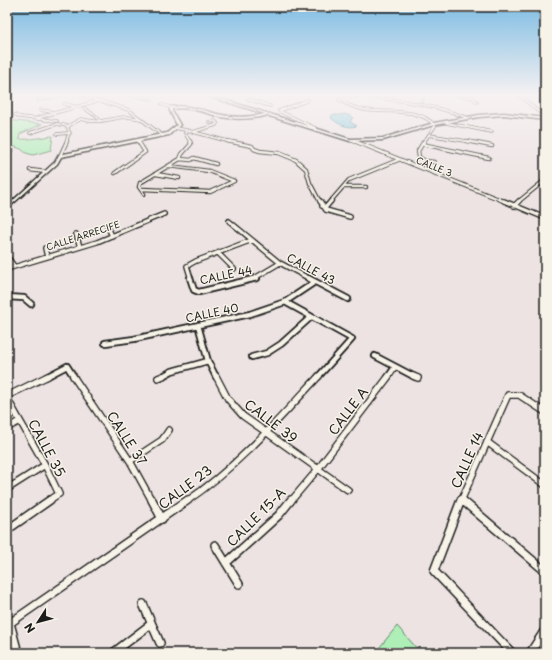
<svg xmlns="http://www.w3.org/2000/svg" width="552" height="660" font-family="'Playpen Sans',sans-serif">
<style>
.green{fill:#aeeeb7;stroke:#65856a}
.water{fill:#7dc9dc;stroke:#56848f}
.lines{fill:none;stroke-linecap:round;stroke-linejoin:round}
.stream{stroke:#56848f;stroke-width:1}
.street-far5-casing{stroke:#1c1c1c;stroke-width:3.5}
.street-far4-casing{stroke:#1c1c1c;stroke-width:4.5}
.street-far3-casing{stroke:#1c1c1c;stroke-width:6}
.street-far2-casing{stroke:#1c1c1c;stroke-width:8}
.street-far1-casing{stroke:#1c1c1c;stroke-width:8}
.street-casing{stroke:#1c1c1c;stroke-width:10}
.secondary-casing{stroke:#1c1c1c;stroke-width:3}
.street-far5{stroke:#f7f3e8;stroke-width:2}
.street-far4{stroke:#f7f3e8;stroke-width:2.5}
.street-far3{stroke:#f7f3e8;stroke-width:3.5}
.street-far2{stroke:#f7f3e8;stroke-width:4.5}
.street-far1{stroke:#f7f3e8;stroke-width:5.5}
.street{stroke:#f7f3e8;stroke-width:7}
.secondary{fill:#f7f3e8;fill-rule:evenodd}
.labels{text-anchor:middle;stroke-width:3;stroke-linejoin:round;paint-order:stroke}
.far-street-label{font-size:9px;fill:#1c1c1c;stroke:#f7f3e8}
.street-label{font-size:11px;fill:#1c1c1c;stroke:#f7f3e8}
.near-street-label{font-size:13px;fill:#1c1c1c;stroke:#f7f3e8}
</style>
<rect width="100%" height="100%" fill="#ede3e3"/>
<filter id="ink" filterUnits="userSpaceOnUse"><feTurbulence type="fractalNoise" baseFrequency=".025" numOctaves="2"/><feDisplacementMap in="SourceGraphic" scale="8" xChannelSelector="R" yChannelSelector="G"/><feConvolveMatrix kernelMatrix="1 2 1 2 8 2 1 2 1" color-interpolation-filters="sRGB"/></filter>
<g filter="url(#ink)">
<!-- green -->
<path class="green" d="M 7,120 L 42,124 L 20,134 L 19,139 C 30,140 42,137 53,136 L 51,150 L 33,155 L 26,153 L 21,149 L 7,144 Z
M 397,626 L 421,653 L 375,653 Z"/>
<!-- water -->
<path class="water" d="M 345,114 L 353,117 L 350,122 L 357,126 C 347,129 338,124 331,118 L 332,115 L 340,115 Z"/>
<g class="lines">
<!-- stream -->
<path class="stream" d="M 530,95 L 545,99"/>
<defs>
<path id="street-far5" d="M 81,95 L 129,110 L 163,136
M 131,95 L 151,99
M 342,95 L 339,100 C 347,105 355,108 365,110 C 385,113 421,107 435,126 L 424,142
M 343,95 C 386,98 427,102 468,118
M 458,96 L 472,97 L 477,102
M 521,97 L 545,117
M 248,99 L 270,106
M 38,100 L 62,95
M 308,100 L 279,111 L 315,128 L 316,130
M 7,102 L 9,103
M 422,102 L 423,95
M 64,104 L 74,106
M 162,104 L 171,108
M 84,108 L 97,117 L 100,121
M 40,110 L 54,112
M 15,115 L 20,117 L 57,121
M 37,118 L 97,101
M 447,123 L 492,132
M 545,125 L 542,128 L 545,133
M 68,126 L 81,119 C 100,124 107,119 125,117 C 130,117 136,118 141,119
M 175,128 L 186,130 L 185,133 L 190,142
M 186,130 L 231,142
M 193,132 L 216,125 L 217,123 L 215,121 L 209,122
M 30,133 L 57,124 L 68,126 L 69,134 L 66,142
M 57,134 L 70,133
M 429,135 L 472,142
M 350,140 L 356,142
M 138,141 L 139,142"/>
<path id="street-far4" d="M 227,141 L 252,146 L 254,149 L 260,151 L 279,153 L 296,160 L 306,169 L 310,183 L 320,202
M 354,141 L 506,202
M 424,141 L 418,151 L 419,157 L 425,161 L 434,162
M 466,141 L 492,146
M 422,144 L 489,158
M 7,148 L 12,150 L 7,152
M 60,156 L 67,141
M 7,159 L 10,160
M 180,159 L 191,160 L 194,158 L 216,164
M 169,166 L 209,171 L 234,181
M 30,170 L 46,172
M 115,173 L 145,152 L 138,141
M 156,174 L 179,178
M 344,187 L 366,187
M 142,189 L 210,192 L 234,181
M 144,194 L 139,187 L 140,183 L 180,159 L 182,154 L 191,144 L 190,141
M 330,202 L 349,180 L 398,160
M 518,202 L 545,180"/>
<path id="street-far3" d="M 320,201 L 326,210 L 350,217
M 504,201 L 545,218
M 322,206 L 326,207 L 331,201
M 514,206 L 519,201
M 229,221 L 280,263 L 310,279
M 107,225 L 112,236
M 76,234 L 80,247
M 45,248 L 47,257
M 218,253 L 234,269
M 9,259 L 14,266
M 7,269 L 97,242 L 164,214
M 191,279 L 187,266 L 196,261 L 252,240
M 253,279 L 280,263"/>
<path id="street-far2" d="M 190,278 L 194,290 L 199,292 L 257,278
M 308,278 L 348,299
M 7,297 L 24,298 L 31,304
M 285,302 L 352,339 L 318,377
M 198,325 L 208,361 L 216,377
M 105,343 L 134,339 L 250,314 L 285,302 L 315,282
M 375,356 L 415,377
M 252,357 L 267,353 L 281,344 L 311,317
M 46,377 L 67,366 L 74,377
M 161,377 L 172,371 L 208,361
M 388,377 L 395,367"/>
<path id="street-far1" d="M 73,376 L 130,461 L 152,501
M 216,376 L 228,399 L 243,416 L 348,490
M 413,376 L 418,378
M 158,378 L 163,376
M 7,396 L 48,376
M 7,398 L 45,465 L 59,494 L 48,501
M 7,428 L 20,421
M 487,442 L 545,485
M 130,461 L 162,440 L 169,430
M 7,489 L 45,465
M 462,500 L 464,501
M 187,501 C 237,467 278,420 319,376
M 291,501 L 318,469 L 389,376
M 461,501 L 508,395 L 519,395 L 545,412"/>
<path id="street" d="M 152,500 L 162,519
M 461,500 L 434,571 L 512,653
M 462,500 L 545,571
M 7,530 L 50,500
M 215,545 L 239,584
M 226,563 L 279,515 L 291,500
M 143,604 L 160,643
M 10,623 L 18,653
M 7,625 L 188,500
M 113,653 L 151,624
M 530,653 L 545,630"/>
<path id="secondary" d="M 205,95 L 209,95 L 350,139 L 383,138 L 434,123 L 479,115 L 504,113 L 545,118 L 545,120 L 504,115 L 479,117 L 434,125 L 383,140 L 350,141 L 266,115 L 265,116 C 250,119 236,120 221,117 C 205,113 190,106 172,109 L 172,111 L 180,125 L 169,135 L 61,157 L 57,164 L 7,209 L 7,206 L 55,162 L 59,155 L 167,133 L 177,125 L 170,111 L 170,107 C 188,104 204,111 222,115 C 236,118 250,117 265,114 Z"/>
</defs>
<!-- street-far5 casing -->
<use href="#street-far5" class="street-far5-casing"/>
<!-- street-far4 casing -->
<use href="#street-far4" class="street-far4-casing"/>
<!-- street-far3 casing -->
<use href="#street-far3" class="street-far3-casing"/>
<!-- street-far2 casing -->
<use href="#street-far2" class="street-far2-casing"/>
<!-- street-far1 casing -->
<use href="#street-far1" class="street-far1-casing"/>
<!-- street casing -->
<use href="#street" class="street-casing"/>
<!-- secondary casing -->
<use href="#secondary" class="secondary-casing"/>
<!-- street-far5 -->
<use href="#street-far5" class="street-far5"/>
<!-- street-far4 -->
<use href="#street-far4" class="street-far4"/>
<!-- street-far3 -->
<use href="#street-far3" class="street-far3"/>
<!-- street-far2 -->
<use href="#street-far2" class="street-far2"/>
<!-- street-far1 -->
<use href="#street-far1" class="street-far1"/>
<!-- street -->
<use href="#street" class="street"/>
<!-- secondary -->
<use href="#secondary" class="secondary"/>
</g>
</g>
<!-- sky -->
<linearGradient id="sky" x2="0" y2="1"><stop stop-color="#7dbce3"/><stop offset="0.51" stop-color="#f7f2f2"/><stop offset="1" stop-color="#f7f2f2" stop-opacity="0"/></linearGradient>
<rect width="552" height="187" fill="url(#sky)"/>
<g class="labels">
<!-- far-street labels -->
<g class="far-street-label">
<text transform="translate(434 167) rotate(22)" y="3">CALLE 3</text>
<text transform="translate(83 236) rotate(-18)" y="3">CALLE ARRECIFE</text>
</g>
<!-- street labels -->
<g class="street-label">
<text transform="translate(311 269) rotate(28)" y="4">CALLE 43</text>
<text transform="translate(226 275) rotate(-12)" y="4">CALLE 44</text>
<text transform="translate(212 313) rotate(-12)" y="4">CALLE 40</text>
</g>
<!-- near-street labels -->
<g class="near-street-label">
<text transform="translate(348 411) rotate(-53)" y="5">CALLE A</text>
<text transform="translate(271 421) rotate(37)" y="5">CALLE 39</text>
<text transform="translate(127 438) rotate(57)" y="5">CALLE 37</text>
<text transform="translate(47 448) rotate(62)" y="5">CALLE 35</text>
<text transform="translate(467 460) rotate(-66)" y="5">CALLE 14</text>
<text transform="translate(185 487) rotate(-37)" y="5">CALLE 23</text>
<text transform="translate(256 517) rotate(-45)" y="5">CALLE 15-A</text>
</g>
</g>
<!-- margin -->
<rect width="552" height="660" fill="none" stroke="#f7f3e8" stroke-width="24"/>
<rect x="12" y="12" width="528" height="636" fill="none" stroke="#1c1c1c" stroke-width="1.5" filter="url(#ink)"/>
<!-- north arrow -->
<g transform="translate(38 622) rotate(234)" stroke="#f7f3e8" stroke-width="3" paint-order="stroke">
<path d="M0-3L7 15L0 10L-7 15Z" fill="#1c1c1c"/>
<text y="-6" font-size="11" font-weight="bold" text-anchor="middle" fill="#1c1c1c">N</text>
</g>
</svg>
